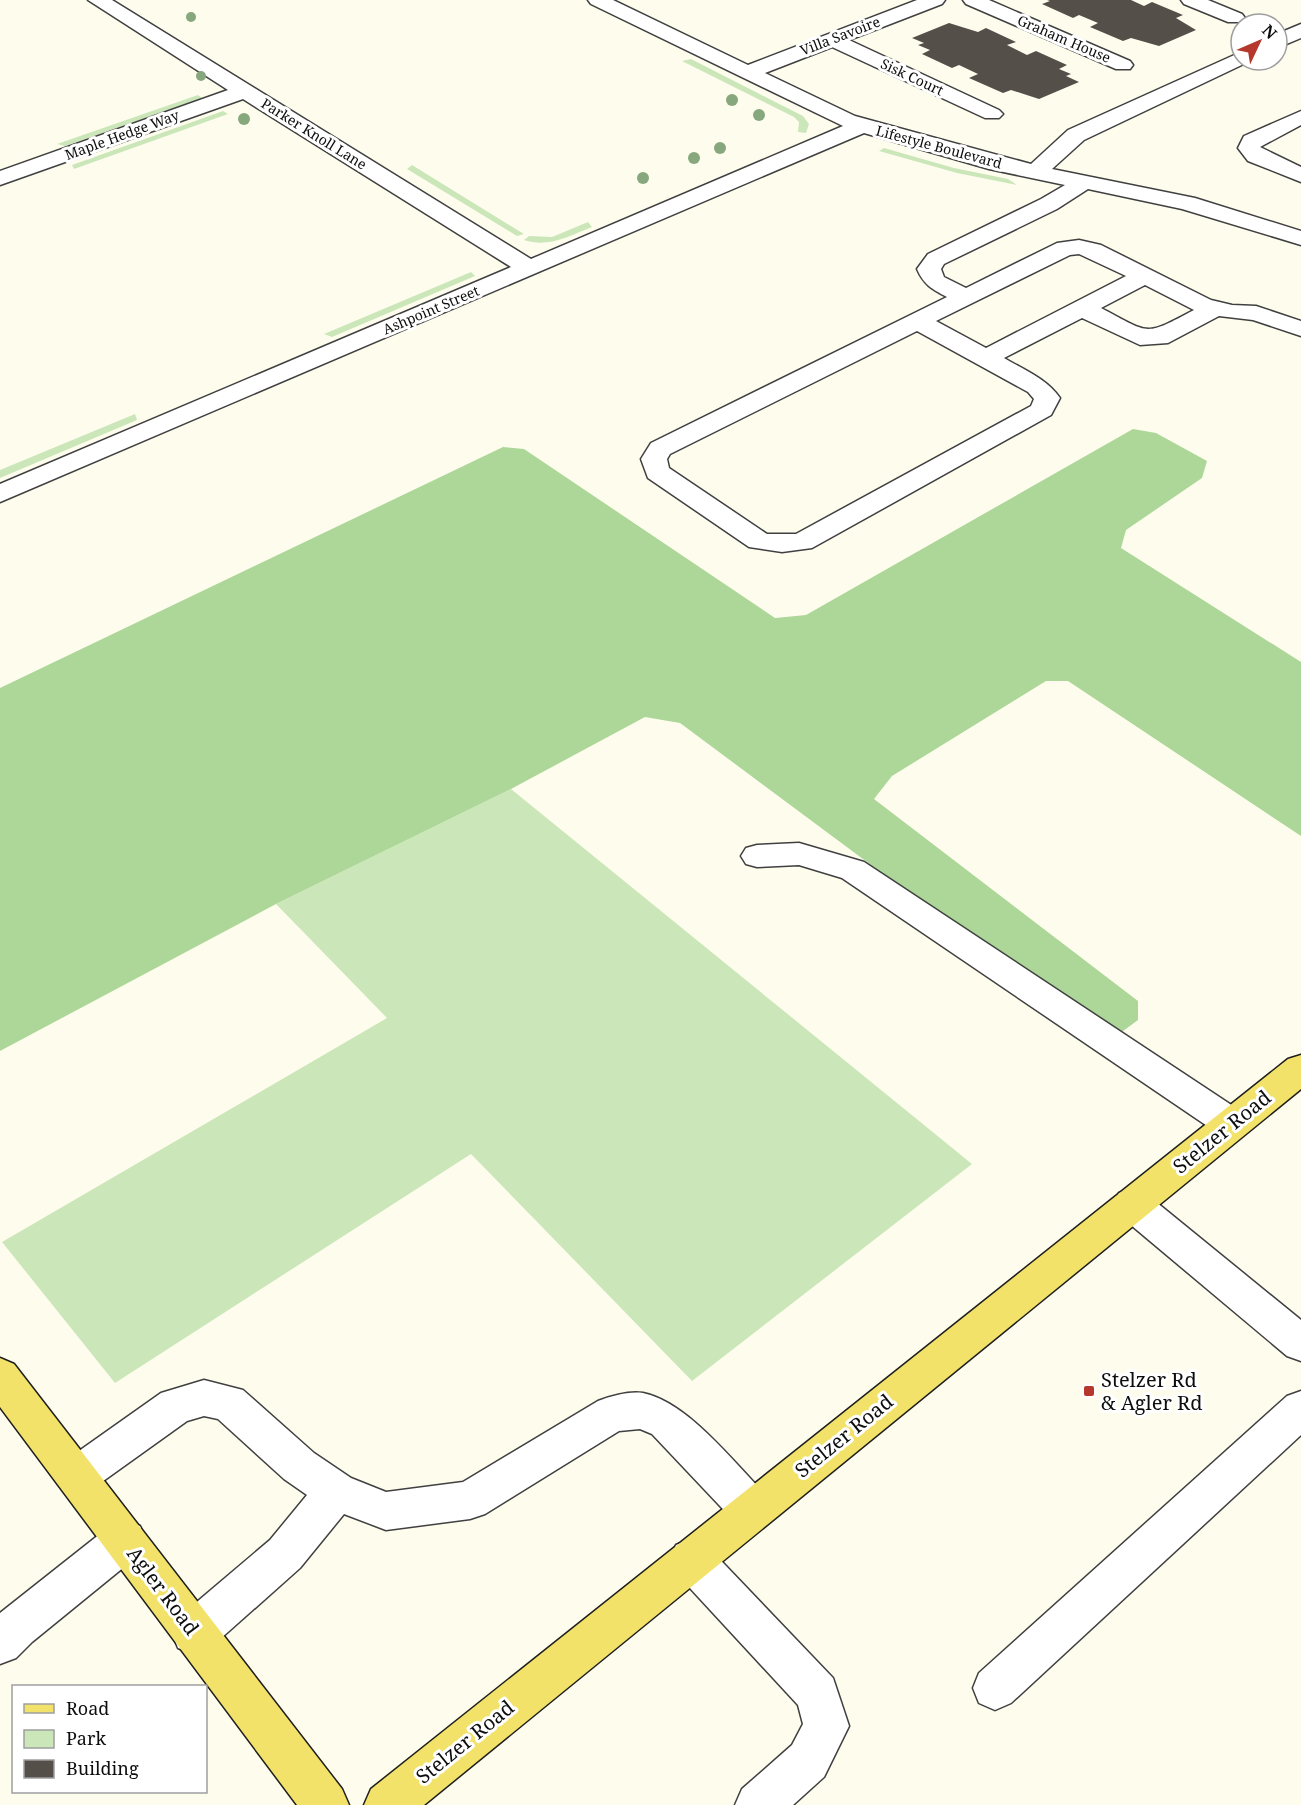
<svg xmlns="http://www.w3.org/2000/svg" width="1301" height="1805" font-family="'Noto Serif',serif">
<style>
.green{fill:#cbe7b9}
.forest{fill:#add799}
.building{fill:#554f4a}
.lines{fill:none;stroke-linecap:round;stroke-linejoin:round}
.minor-casing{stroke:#404040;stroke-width:3}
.major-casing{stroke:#1e1e1e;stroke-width:3}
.minor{fill:#fff;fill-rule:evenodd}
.major{fill:#f2e26a;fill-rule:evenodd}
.tree{fill:#87a77d}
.poi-dot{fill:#b6382c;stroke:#fff;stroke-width:2}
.labels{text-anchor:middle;stroke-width:6;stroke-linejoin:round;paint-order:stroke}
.far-street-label{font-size:14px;fill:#0d0d0d;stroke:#fff}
.near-street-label{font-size:20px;fill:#0d0d0d;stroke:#fff}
.near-poi-label{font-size:20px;fill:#0d0d0d;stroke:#fff;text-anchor:start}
</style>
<rect width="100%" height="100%" fill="#fefded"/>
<!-- green -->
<path class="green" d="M 691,59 L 803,116 L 809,124 L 806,133 L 798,132 L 799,122 L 794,117 L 682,61 Z
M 198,95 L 202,98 L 65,146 L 57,144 Z
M 223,111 L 228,114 L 74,169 L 72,165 Z
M 884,148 L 954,168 L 1008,179 L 1017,185 L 957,173 L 879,151 Z
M 412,165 L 524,234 L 517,236 L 407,169 Z
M 588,222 L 592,227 C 569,236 549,248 524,240 L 529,236 L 552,237 Z
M 471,272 L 475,276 L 332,337 L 324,334 Z
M 135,414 L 137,420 L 0,478 L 0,470 Z
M 511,789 L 972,1164 L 692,1381 L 471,1154 L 115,1383 L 2,1242 L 387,1018 L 276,904 Z"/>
<!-- forest -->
<path class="forest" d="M 1133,429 L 1156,433 L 1207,461 L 1202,478 L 1126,530 L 1121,548 L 1301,662 L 1301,836 L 1068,681 L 1046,681 L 892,776 L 874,799 L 1138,1001 L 1138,1020 L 1115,1037 L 1089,1027 L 680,723 L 645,717 L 511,789 L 276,904 L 0,1051 L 0,688 L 503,447 L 524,449 L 775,618 L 806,615 Z"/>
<!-- building -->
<path class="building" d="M 1047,0 L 1131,0 L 1144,6 L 1152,2 L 1183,15 L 1176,18 L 1196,30 L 1159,46 L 1131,38 L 1123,41 L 1090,27 L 1098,23 L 1079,15 L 1073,18 L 1042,4 L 1050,1 Z
M 949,23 L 978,32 L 986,28 L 1016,42 L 1007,45 L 1027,55 L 1036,51 L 1067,65 L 1059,69 L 1071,74 L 1066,76 L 1079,82 L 1039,99 L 1011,90 L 1003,93 L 969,78 L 978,74 L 959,65 L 952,68 L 922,54 L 930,50 L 918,45 L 924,43 L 912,38 Z"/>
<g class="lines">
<defs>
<path id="minor" d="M 88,0 L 112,0 L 531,259 L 843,126 L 591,4 L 588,0 L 613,0 L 748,65 L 917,0 L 945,0 L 942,4 L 849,40 L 999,110 L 1003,114 L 999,118 L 985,118 L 832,47 L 765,73 L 855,116 L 1031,164 L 1068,130 L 1241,52 L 1241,60 L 1250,60 L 1248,62 L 1084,140 L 1052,169 L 1195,198 L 1301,231 L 1301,245 L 1182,209 L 1088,189 L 1057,209 L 944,264 L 941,269 L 944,277 L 966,288 L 1057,243 L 1079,240 L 1101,245 L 1211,300 L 1232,305 L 1256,306 L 1301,321 L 1301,336 L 1253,320 L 1219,316 L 1168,343 L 1140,345 L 1082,318 L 1004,358 C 1024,370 1046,378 1060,398 L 1051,415 L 812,548 L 782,552 L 749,547 L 648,478 L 641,459 L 651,443 L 947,297 C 932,289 924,285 917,269 L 928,254 L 1041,199 L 1065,185 L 989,169 L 864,133 L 0,502 L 0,484 L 511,267 L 243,99 L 0,185 L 0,171 L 228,90 ZM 1079,254 L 1126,276 L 986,348 L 936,321 L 1070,255 ZM 1145,285 L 1194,310 C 1143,337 1151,334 1101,308 ZM 917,331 L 1028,392 L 1034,399 L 1031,406 L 796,534 L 767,534 L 669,468 L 667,459 L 670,454 Z
M 963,0 L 989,0 L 1130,61 L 1133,65 L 1130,69 L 1116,69 L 966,4 Z
M 1181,0 L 1208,0 L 1242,14 L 1245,18 L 1242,22 L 1228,22 L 1184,4 Z
M 1301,24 L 1301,38 L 1277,48 L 1277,34 Z
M 1301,111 L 1301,125 L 1260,147 L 1301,167 L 1301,182 L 1248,161 L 1238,148 L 1244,136 Z
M 799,843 L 864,862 L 1245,1114 L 1250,1124 L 1245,1134 L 1232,1138 L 1219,1134 L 842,878 L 799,865 L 757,867 L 746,864 L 741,856 L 746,848 L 757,845 Z
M 1132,1189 L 1145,1193 L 1301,1320 L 1301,1361 L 1287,1356 L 1119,1215 L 1113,1204 L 1119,1193 Z
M 204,1380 L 243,1390 L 314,1453 L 351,1478 L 386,1492 L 463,1482 L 598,1401 C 611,1396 629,1391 643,1393 C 688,1402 735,1464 767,1496 L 773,1510 L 767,1524 L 752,1529 L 737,1524 L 652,1434 L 640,1429 L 619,1431 L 485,1514 L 470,1519 L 386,1530 L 344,1514 L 300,1568 L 210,1648 L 194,1654 L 178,1648 L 172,1633 L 178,1618 L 270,1540 L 307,1495 L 284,1479 L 218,1419 L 204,1416 L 187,1421 L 92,1489 L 77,1495 L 62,1489 L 56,1476 L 62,1463 L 161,1393 Z
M 1301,1391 L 1301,1435 L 1011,1703 L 995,1710 L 979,1703 L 973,1688 L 979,1673 L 1287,1396 Z
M 125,1520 L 140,1526 L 146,1540 L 140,1554 L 32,1642 L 16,1658 L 0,1664 L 0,1613 L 110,1526 Z
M 691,1539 L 706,1545 L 833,1678 L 849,1726 L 824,1777 L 793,1805 L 735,1805 L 742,1789 L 792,1745 L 803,1724 L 798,1705 L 676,1573 L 670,1559 L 676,1545 Z"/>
<path id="major" d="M 1301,1055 L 1301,1089 L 424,1805 L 364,1805 L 371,1789 L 1288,1059 Z
M 0,1358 L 14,1364 L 342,1789 L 349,1805 L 297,1805 L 0,1407 Z"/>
</defs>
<!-- minor casing -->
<use href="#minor" class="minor-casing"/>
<!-- major casing -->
<use href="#major" class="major-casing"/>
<!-- minor -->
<use href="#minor" class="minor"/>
<!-- major -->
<use href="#major" class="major"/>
</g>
<!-- trees -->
<g class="tree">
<circle cx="191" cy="17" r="5"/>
<circle cx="201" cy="76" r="5"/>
<circle cx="732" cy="100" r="6"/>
<circle cx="759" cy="115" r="6"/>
<circle cx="244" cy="119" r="6"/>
<circle cx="720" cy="148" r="6"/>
<circle cx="694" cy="158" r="6"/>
<circle cx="643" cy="178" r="6"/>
</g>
<!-- markers -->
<rect class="poi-dot" x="1083" y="1385" width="12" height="12" rx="3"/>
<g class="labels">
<!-- far-street labels -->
<g class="far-street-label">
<text transform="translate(840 36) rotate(-21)" y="5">Villa Savoire</text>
<text transform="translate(1064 39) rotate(23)" y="5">Graham House</text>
<text transform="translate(912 77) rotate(25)" y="5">Sisk Court</text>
<text transform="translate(314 134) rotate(32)" y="5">Parker Knoll Lane</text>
<text transform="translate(122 135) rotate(-20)" y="5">Maple Hedge Way</text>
<text transform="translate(939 147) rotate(15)" y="5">Lifestyle Boulevard</text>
<text transform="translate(431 310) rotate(-23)" y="5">Ashpoint Street</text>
</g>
<!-- near-street labels -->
<g class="near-street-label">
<text transform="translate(1222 1132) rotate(-39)" y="7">Stelzer Road</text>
<text transform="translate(844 1436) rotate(-39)" y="7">Stelzer Road</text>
<text transform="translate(163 1591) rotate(53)" y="7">Agler Road</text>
<text transform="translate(465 1742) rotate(-39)" y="7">Stelzer Road</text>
</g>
<!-- near-poi labels -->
<g class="near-poi-label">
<text x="1101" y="1387">Stelzer Rd<tspan x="1101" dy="23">&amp; Agler Rd</tspan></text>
</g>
</g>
<!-- legend -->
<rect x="12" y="1685" width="195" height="108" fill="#ffffff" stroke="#9e9e9e" stroke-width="1.5"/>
<rect x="24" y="1704" width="30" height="9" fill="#f2e26a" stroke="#9e9e9e" stroke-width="1.5"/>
<text x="66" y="1715" font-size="18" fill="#0d0d0d">Road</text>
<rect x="24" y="1730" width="30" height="18" fill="#cbe7b9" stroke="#9e9e9e" stroke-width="1.5"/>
<text x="66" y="1745" font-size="18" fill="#0d0d0d">Park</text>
<rect x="24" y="1760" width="30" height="18" fill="#554f4a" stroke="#9e9e9e" stroke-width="1.5"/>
<text x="66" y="1775" font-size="18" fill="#0d0d0d">Building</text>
<!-- north arrow -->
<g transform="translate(1259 42) rotate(46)"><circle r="28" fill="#ffffff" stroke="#9e9e9e" stroke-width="1.5"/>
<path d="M0-4.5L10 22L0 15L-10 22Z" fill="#b6382c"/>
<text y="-9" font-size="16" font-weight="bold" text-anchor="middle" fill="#0d0d0d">N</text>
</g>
</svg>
